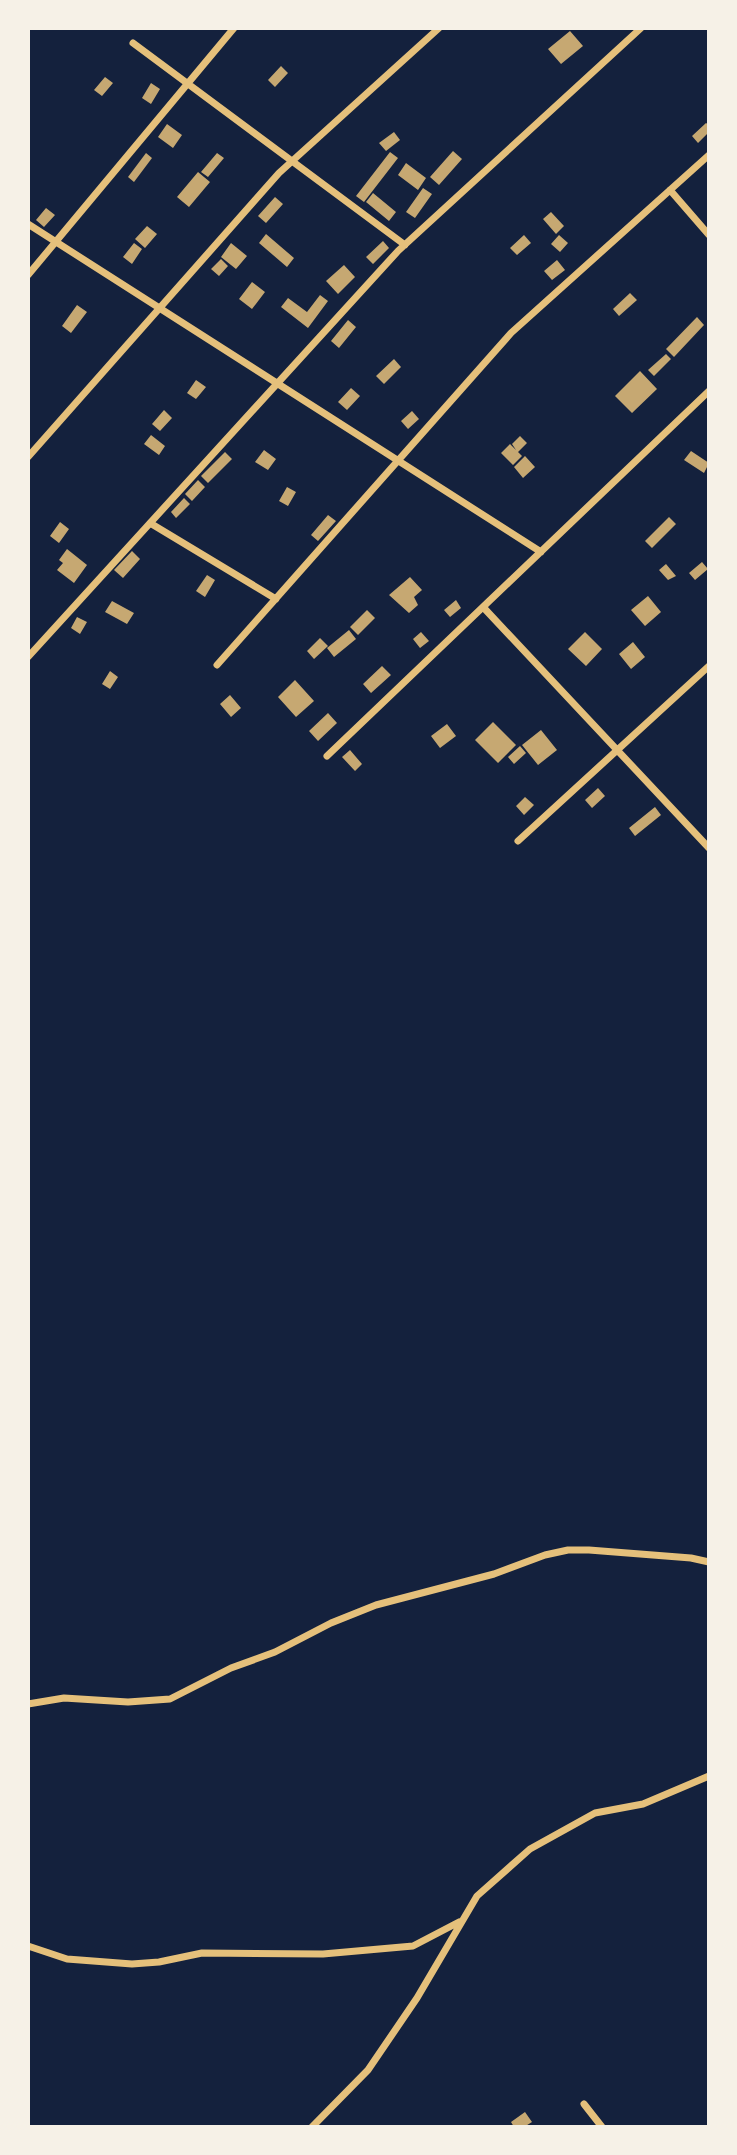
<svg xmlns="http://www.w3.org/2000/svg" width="737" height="2155" font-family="Commissioner,sans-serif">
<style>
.building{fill:#c6a872}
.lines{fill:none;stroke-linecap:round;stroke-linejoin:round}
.minor{stroke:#e5c07b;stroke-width:7}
</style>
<rect width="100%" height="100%" fill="#14213d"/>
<!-- building -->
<path class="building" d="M 570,31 L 583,46 L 561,64 L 548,49 Z
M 281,66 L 288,73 L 275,87 L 268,80 Z
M 105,77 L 113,83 L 102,96 L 94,90 Z
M 151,83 L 160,89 L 151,104 L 142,98 Z
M 706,123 L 709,125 L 709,132 L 698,143 L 692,136 Z
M 167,124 L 182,135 L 173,148 L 158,137 Z
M 394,132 L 400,140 L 386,151 L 379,143 Z
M 453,151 L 462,159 L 439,185 L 430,177 Z
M 390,152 L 398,158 L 364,202 L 356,196 Z
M 146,153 L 152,158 L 134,182 L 128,177 Z
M 217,153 L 224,158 L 208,177 L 201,172 Z
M 406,163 L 426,178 L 418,190 L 398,175 Z
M 198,172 L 210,182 L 189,207 L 177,197 Z
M 423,188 L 432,194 L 415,218 L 406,212 Z
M 373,193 L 396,212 L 389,221 L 366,202 Z
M 275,197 L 283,204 L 266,223 L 258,216 Z
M 46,208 L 55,215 L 44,227 L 36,220 Z
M 551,212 L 564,226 L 556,234 L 543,219 Z
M 147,226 L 157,234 L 145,248 L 135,239 Z
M 266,234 L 294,258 L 287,267 L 259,243 Z
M 524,235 L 531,243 L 517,255 L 510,248 Z
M 559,235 L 568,243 L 560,252 L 551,244 Z
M 383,241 L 389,248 L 373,264 L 366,257 Z
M 134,243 L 142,249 L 132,264 L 123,257 Z
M 231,243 L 247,256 L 236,269 L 221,257 Z
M 221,259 L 228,266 L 219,276 L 211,269 Z
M 557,260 L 565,270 L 552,280 L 544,271 Z
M 344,265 L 355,277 L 338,294 L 326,281 Z
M 252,282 L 265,292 L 252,309 L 239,299 Z
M 630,293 L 637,300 L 619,316 L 613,309 Z
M 320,295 L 328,301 L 308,328 L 281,307 L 288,298 L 307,312 Z
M 77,305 L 87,312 L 71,333 L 62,326 Z
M 697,317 L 704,325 L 674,357 L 666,349 Z
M 348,320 L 356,327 L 339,348 L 331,341 Z
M 666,354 L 671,359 L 654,376 L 648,370 Z
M 394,359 L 401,367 L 384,384 L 376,376 Z
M 640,371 L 657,389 L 632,413 L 615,396 Z
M 196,380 L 206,387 L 196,399 L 187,393 Z
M 351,388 L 360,396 L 347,410 L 338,402 Z
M 164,410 L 172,418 L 160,431 L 152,424 Z
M 412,411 L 419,419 L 408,429 L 401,421 Z
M 151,435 L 165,446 L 159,455 L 144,444 Z
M 520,436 L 527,443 L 518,452 L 522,456 L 513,465 L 501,453 L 510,444 L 516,450 L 512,444 Z
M 264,450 L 276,459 L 268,470 L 255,462 Z
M 691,451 L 709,463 L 704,473 L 684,460 Z
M 225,452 L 232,459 L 208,483 L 201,476 Z
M 525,456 L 535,467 L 523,478 L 514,467 Z
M 198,480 L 205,487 L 192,501 L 185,494 Z
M 287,487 L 296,492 L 288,506 L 279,501 Z
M 184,498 L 190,504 L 176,518 L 171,512 Z
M 328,515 L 336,521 L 318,541 L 311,535 Z
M 669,517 L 676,524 L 652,548 L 645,541 Z
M 60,522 L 69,529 L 59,543 L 50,536 Z
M 67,549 L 87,565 L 74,583 L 57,570 L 63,563 L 59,560 Z
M 132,551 L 140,559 L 123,578 L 114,570 Z
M 702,562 L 708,569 L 695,580 L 689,573 Z
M 666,564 L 676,576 L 668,580 L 659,570 Z
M 207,575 L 215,580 L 205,597 L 196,591 Z
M 410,577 L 422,590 L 414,597 L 418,605 L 409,613 L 389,595 Z
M 648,596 L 661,612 L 645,626 L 631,610 Z
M 456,600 L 461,608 L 450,617 L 444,610 Z
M 112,601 L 134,613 L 127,624 L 105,612 Z
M 367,610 L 375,618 L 358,635 L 350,627 Z
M 77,617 L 87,622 L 80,634 L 71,628 Z
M 349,630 L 356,639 L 334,657 L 327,648 Z
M 421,632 L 429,641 L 420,648 L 413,639 Z
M 585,632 L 602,649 L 586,666 L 568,649 Z
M 320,638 L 328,646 L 314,659 L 307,651 Z
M 633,642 L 645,657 L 631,669 L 619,654 Z
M 382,666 L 391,675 L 371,693 L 363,684 Z
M 110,671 L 118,677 L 110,689 L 102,684 Z
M 295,680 L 314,701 L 296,717 L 278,697 Z
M 230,695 L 241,708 L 231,717 L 220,704 Z
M 328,713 L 337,723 L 318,741 L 309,731 Z
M 493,722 L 516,745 L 498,763 L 475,740 Z
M 447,724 L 456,736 L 440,748 L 431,736 Z
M 541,730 L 557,750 L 538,765 L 522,745 Z
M 520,746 L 526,753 L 514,764 L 508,757 Z
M 350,750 L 362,764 L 355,771 L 342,757 Z
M 598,788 L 605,796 L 592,808 L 585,800 Z
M 525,797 L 534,805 L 524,815 L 516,806 Z
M 655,807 L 661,815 L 635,836 L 629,828 Z
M 525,2112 L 532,2122 L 524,2127 L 514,2127 L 511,2122 Z"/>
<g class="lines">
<!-- minor -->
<path class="minor" d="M 133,43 L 405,245
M 670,190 L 709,235
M 28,224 L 541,552
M 28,275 L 234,28
M 28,457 L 279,173 L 439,28
M 150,523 L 276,599
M 483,607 L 709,848
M 28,657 L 398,251 L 641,28
M 217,665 L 511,333 L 709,155
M 327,756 L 709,391
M 518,841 L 709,666
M 28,1704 L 64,1698 L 128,1702 L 170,1699 L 231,1668 L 275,1652 L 331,1623 L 376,1605 L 494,1574 L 545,1555 L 568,1550 L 589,1550 L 691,1558 L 709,1562
M 28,1946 L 67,1959 L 132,1964 L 159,1962 L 202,1953 L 323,1954 L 413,1946 L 459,1922
M 584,2104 L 602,2127
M 312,2127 L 368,2070 L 417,1998 L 477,1896 L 530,1849 L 595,1813 L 643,1804 L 709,1776"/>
</g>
<!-- border -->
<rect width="737" height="2155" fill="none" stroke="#f6f1e7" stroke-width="60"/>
</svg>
